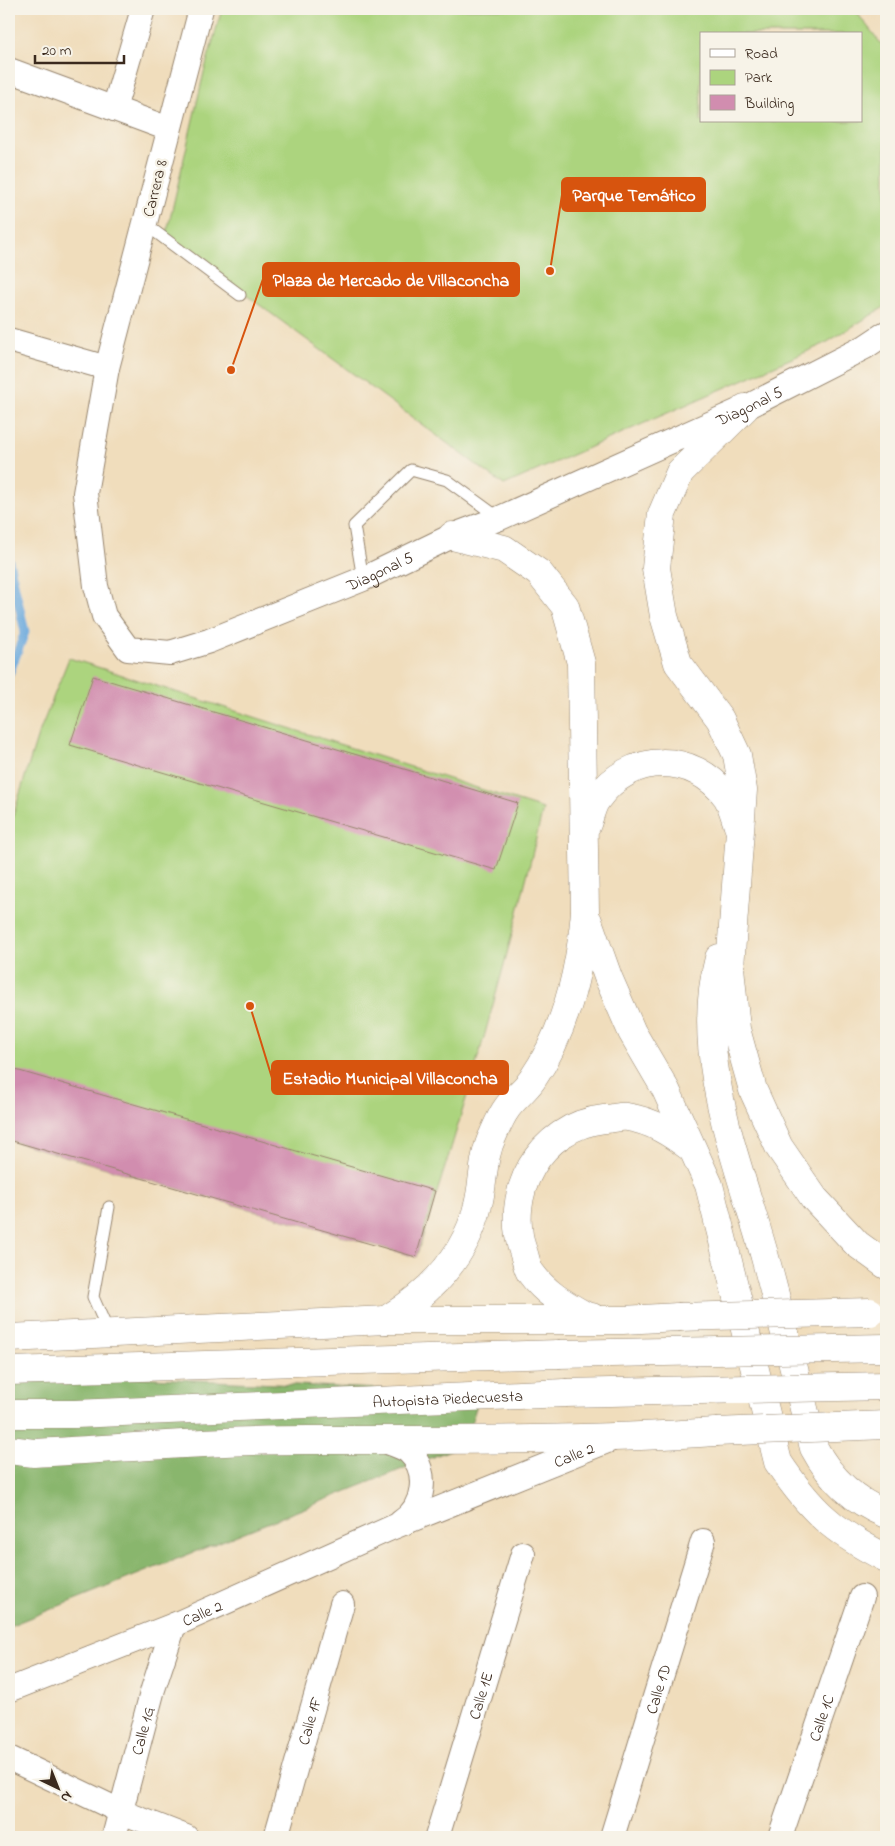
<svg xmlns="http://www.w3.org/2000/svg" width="895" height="1846" font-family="'Indie Flower',sans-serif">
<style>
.green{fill:#acd47e;stroke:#747f4e;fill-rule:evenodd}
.forest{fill:#89b66d;stroke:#627046}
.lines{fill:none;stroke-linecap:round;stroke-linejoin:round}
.stream{stroke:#6ba9dd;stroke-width:9}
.building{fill:#d18daf}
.service-casing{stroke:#96846d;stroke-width:13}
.minor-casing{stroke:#96846d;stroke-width:26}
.trunk-casing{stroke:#96846d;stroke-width:29}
.service{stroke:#fff;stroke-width:11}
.minor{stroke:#fff;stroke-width:24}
.trunk{stroke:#fff;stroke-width:28}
.trunk-bridge-casing{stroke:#96846d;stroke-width:29;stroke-linecap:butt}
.trunk-bridge{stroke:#fff;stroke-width:28}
.labels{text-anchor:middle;stroke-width:5;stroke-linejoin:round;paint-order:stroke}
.street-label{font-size:16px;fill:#3b2a1e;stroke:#f7f3e8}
.leader{fill:none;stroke:#d7540e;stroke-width:2}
.callout-dot{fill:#d7540e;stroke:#f7f3e8;stroke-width:2}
.callout{fill:#d7540e;stroke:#d7540e;stroke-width:2}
.callout-label{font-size:18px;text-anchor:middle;font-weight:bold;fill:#fff}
</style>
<rect width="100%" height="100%" fill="#f7f3e8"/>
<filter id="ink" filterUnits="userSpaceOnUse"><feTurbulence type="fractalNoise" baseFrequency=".02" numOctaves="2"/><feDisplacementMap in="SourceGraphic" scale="10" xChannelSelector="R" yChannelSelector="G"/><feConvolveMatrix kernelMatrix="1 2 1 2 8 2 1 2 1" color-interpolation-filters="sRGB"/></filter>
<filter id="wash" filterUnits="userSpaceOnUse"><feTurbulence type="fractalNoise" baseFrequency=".0096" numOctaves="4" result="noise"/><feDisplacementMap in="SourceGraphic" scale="20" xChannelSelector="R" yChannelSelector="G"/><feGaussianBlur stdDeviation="1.12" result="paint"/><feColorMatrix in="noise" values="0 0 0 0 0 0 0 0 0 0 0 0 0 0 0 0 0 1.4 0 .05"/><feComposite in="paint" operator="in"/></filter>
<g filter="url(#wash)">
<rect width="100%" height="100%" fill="#f0ddbc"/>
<!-- green -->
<path class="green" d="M 222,9 L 854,9 L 886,50 L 886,306 L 824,344 L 504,485 L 166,236 L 204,72 ZM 701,34 L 861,34 L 861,121 L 701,121 Z
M 69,658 L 543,809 C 508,960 465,1110 416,1257 L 9,1140 L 9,829 L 37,738 Z"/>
<!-- forest -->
<path class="forest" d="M 9,1371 L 480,1394 L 465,1444 L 9,1626 Z"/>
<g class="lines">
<!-- stream -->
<path class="stream" d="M 9,561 L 25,632 L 9,674"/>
</g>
<g id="blocks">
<!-- building -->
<path class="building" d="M 93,676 L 518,803 L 496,870 L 70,745 Z
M 9,1068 L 435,1191 L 416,1257 L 9,1140 Z"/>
</g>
</g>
<g filter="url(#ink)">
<use href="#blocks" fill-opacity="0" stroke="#96846d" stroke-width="1"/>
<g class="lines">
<defs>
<path id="service" d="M 145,224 L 240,295
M 363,579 L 354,526 L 411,470 L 447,480 L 499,518
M 108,1331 L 93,1297 L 109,1207"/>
<g id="minor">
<path id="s1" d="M 201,9 L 107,368 L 85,493 L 96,586 L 104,616 L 128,649 L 170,653 L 209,641 L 363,579 L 452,536 L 500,518 L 745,408 L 865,347 L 886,333"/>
<path d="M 9,70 L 169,129"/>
<path d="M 114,109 L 143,9"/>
<path d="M 9,340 L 107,368"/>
<path d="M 388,1442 C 394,1445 403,1447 409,1452 C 430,1471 424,1508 401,1522"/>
<path id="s2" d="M 9,1690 L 174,1625 L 391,1528 L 612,1439"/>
<path d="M 9,1758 L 122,1812 L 186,1837"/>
<path id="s3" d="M 114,1837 L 153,1689 L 174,1625"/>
<path id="s4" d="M 276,1837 L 342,1604"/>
<path id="s5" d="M 437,1837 L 523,1554"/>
<path id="s6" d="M 612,1837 L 703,1541"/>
<path id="s7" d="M 780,1837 L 862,1597"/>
</g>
<g id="trunk">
<path d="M 745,408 L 680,472 L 662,514 L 656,568 L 664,616 L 678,663 L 720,719 L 737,755 L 743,790 L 730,967 L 736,1029 L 753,1090 L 779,1147 L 814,1198 L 857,1244 L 886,1265"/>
<path d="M 587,824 C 590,816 592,805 597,799 C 630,752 693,751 727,797 C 732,805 735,817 738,826"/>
<path d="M 588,921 L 608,977 L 632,1032 L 666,1090 L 709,1185 L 778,1462 C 810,1510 834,1532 886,1558"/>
<path d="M 719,958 C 692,1059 740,1165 766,1261 C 783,1323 798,1386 814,1448 C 830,1478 854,1501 886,1514"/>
<path d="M 592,1317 L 586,1316 C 564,1304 545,1293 530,1272 C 527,1267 526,1260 524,1254 C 502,1195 539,1126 604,1119 C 612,1119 620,1116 627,1117 C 653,1121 671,1133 691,1148"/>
<path d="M 386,1320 C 430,1293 466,1257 478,1205 C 484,1182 482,1157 493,1135 C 497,1126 501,1116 507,1108 C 514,1098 525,1090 532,1080 C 566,1031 580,970 585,912 L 581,663 L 565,606 L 539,573 L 504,549 L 452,536"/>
<path d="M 9,1338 L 386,1320 L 623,1320 L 678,1317"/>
<path d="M 9,1371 L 558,1354"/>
<path id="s8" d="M 9,1414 L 75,1414 L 565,1393"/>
<path d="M 9,1450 L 34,1453 C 125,1448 219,1440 310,1440 C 445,1440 581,1441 716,1432"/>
</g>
</defs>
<!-- service casing -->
<use href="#service" class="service-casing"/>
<!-- minor casing -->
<use href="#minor" class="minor-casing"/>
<!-- trunk casing -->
<use href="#trunk" class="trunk-casing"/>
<!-- service -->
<use href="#service" class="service"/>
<!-- minor -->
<use href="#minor" class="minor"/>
<!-- trunk -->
<use href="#trunk" class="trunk"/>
<defs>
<path id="trunk-bridge" d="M 678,1317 L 870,1312
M 558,1354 L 886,1348
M 565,1393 L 886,1386
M 716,1432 L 886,1425"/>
</defs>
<!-- trunk-bridge casing -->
<use href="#trunk-bridge" class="trunk-bridge-casing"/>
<!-- trunk-bridge -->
<use href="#trunk-bridge" class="trunk-bridge"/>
</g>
</g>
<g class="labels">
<!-- street labels -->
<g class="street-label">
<text transform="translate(154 188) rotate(-76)" y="6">Carrera 8</text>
<text dy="6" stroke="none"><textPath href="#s1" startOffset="1336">Diagonal 5</textPath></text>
<text dy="6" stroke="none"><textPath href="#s1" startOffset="931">Diagonal 5</textPath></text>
<text dy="6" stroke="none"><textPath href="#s8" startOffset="439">Autopista Piedecuesta</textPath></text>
<text dy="6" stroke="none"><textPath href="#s2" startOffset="612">Calle 2</textPath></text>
<text dy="6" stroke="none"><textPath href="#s2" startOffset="208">Calle 2</textPath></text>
<text dy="6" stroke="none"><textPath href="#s6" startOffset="155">Calle 1D</textPath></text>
<text dy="6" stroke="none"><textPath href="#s5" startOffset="148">Calle 1E</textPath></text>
<text dy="6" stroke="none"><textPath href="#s7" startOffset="126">Calle 1C</textPath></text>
<text dy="6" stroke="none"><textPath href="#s4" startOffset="121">Calle 1F</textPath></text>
<text dy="6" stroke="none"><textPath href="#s3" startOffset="110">Calle 1G</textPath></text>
</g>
</g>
<!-- callouts -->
<path class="leader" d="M550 271L562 195M231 370L263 279M250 1006L272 1078"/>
<g class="callout-dot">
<circle cx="550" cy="271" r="5"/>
<circle cx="231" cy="370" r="5"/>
<circle cx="250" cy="1006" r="5"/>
</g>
<g class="callout">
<rect x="562" y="178" width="143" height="33" rx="5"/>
<rect x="263" y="263" width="256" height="33" rx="5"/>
<rect x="272" y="1061" width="236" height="33" rx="5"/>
</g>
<g class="callout-label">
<text x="634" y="201">Parque Temático</text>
<text x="391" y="286">Plaza de Mercado de Villaconcha</text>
<text x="390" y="1084">Estadio Municipal Villaconcha</text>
</g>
<!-- margin -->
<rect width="895" height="1846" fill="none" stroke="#f7f3e8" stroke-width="30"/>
<!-- legend -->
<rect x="700" y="32" width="162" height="90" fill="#f7f3e8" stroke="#aca397"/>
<rect x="710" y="49" width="25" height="8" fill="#ffffff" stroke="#aca397"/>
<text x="745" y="58" font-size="15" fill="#3b2a1e">Road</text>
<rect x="710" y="70" width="25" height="15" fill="#acd47e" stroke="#aca397"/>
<text x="745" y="82" font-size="15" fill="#3b2a1e">Park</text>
<rect x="710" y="95" width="25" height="15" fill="#d18daf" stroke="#aca397"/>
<text x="745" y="108" font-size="15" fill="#3b2a1e">Building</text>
<!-- north arrow -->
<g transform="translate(58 1788) rotate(137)" stroke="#f7f3e8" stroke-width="4" paint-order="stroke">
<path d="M0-4L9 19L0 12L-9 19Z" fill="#3b2a1e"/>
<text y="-8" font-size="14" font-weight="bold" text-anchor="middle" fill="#3b2a1e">N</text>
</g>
<!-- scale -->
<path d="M35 55v8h89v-8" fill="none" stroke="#3b2a1e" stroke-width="2.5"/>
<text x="42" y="55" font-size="15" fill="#3b2a1e" stroke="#f7f3e8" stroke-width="4" paint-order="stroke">20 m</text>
</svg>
